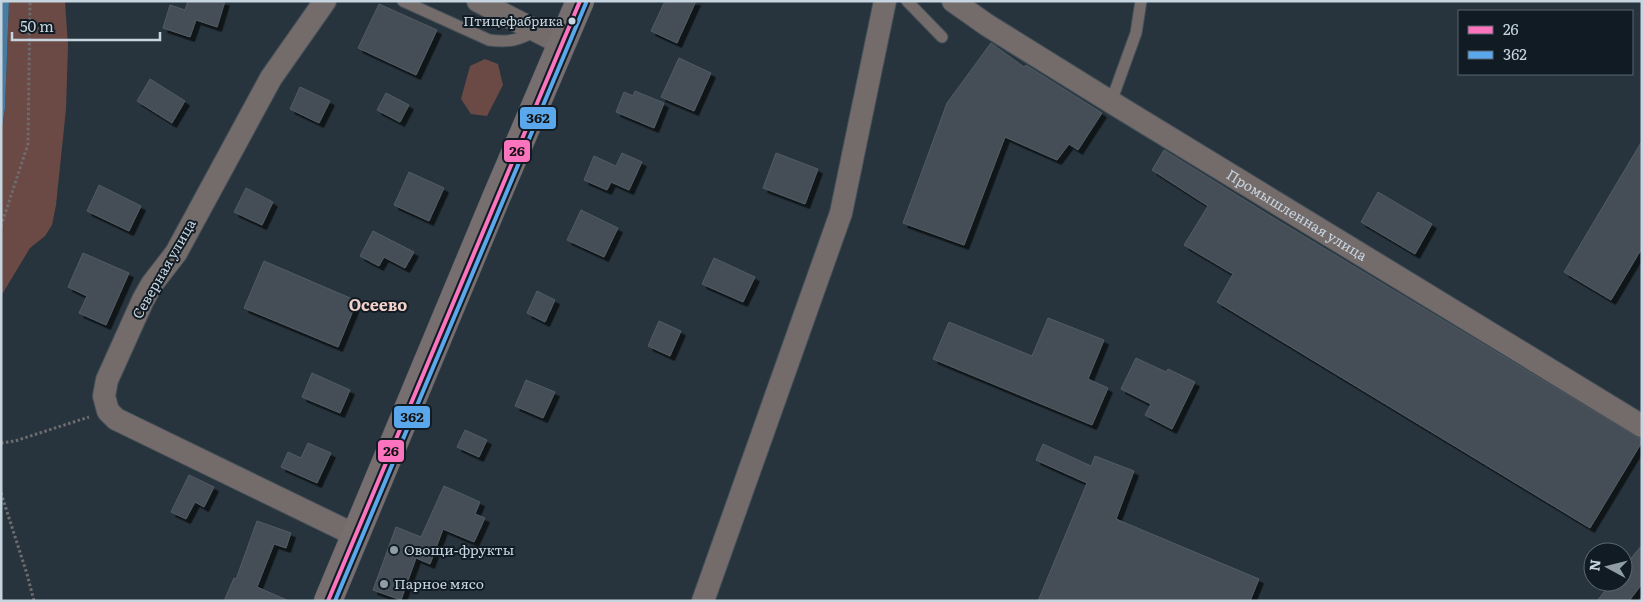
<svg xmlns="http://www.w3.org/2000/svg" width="1643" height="602" font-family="Literata,serif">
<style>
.green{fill:#6b4a45}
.water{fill:#497ca0}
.building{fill:#444e56;stroke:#515c64;filter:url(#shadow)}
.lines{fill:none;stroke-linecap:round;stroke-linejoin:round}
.lane-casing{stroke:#455059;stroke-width:13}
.street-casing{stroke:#455059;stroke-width:24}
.secondary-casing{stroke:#455059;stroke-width:29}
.path{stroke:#6e6c6f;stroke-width:3;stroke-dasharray:2.5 2.5;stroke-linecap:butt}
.lane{stroke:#746b6b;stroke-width:11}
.street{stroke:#746b6b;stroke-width:22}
.secondary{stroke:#766e6f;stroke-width:28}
.bus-1-casing{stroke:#111b23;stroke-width:8}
.bus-2-casing{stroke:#111b23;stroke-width:8}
.bus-1{stroke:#fc73be;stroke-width:4}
.bus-2{stroke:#5aa8eb;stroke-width:4}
.bus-dot{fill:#c7d5e0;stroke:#111b23;stroke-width:2}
.poi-dot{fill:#8f9da7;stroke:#111b23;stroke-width:2}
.labels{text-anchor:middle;stroke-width:4;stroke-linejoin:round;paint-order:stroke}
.bus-label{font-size:13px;fill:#c7d5e0;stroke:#111b23;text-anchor:end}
.street-label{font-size:14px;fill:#c7d5e0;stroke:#111b23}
.poi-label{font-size:14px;fill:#c7d5e0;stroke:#111b23;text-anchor:start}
.quarter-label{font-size:16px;font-weight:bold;fill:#f3d1ca;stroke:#111b23}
.line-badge{stroke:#111b23;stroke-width:2}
.pale-badge-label{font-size:14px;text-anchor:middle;font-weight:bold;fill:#111}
</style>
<defs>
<filter id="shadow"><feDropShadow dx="4.5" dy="4.5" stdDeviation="0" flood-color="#0009"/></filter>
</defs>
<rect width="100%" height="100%" fill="#27343d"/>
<!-- green -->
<path class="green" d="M 9,1 L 65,1 L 68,46 L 66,109 L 56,205 L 52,225 L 45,236 L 30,248 L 1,296 L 1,134 L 5,108 Z
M 485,59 L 498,64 L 503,85 L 487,116 L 471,114 L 461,99 L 470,66 Z"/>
<!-- water -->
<path class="water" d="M 1,1 L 9,1 L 5,108 L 1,134 Z"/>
<!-- building -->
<path class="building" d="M 188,1 L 225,1 L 217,27 L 196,20 L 190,37 L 163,28 L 170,5 L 185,10 Z
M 665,1 L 696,1 L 677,43 L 651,31 Z
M 379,4 L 437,30 L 416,75 L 358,48 Z
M 991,43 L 1024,67 L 1026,65 L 1102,113 L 1078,150 L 1069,144 L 1057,160 L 1005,137 L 964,245 L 903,223 L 947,103 Z
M 679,58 L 711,73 L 694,111 L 661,97 Z
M 150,79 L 185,101 L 172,123 L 137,101 Z
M 300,87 L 330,101 L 319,123 L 290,109 Z
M 635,91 L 664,103 L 654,128 L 616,112 L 624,92 L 633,96 Z
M 386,93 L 409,105 L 400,122 L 377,110 Z
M 1642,141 L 1642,248 L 1611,300 L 1564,272 Z
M 1164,150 L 1269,215 L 1642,440 L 1642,442 L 1590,528 L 1217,302 L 1233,274 L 1184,245 L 1208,206 L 1152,170 Z
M 622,153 L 642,162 L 629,190 L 611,182 L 607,190 L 584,180 L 594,156 L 616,166 Z
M 776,153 L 818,169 L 805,204 L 763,188 Z
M 409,172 L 444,188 L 429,221 L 394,205 Z
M 99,185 L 141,206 L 129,231 L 87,211 Z
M 246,188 L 273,202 L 262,225 L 234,212 Z
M 1378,192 L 1432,224 L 1415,254 L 1361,222 Z
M 581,210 L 618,228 L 604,257 L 567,240 Z
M 373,231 L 414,252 L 405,268 L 384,257 L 379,266 L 360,256 Z
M 83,253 L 129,273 L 106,325 L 79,313 L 87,296 L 68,287 Z
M 714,258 L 755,277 L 743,302 L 702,284 Z
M 264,261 L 357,301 L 338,347 L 244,308 Z
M 537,291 L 555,300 L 545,322 L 527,313 Z
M 1048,318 L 1104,340 L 1088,379 L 1108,388 L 1092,425 L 933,359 L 949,322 L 1032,356 Z
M 659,321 L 681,331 L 670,356 L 648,346 Z
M 1136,358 L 1166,372 L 1168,369 L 1195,382 L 1172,429 L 1145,415 L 1151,404 L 1121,389 Z
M 312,373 L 350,390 L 340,413 L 302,397 Z
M 526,380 L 555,392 L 543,418 L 515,406 Z
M 465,430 L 487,440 L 479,457 L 457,447 Z
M 308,443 L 331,453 L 317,483 L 281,467 L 288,452 L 301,458 Z
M 1043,444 L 1091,466 L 1095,456 L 1134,471 L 1116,519 L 1259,579 L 1250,601 L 1038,601 L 1087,483 L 1036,460 Z
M 189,475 L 214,487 L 204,507 L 195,502 L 186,519 L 171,512 Z
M 444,486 L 480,502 L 475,514 L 485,518 L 474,542 L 443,529 L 430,564 L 416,558 L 401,600 L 373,590 L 396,527 L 421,537 Z
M 257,521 L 291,533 L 286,548 L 274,544 L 257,587 L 289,601 L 224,601 L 234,578 L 236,579 Z
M 1642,545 L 1642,584 L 1629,601 L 1597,601 L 1612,582 L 1623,582 L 1623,568 Z"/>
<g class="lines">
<defs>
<path id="lane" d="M 403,1 L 489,40 C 509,43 518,40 536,31
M 907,1 L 942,37
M 1111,102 L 1136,33 L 1141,1"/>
<g id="street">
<path d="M 325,1 L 271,78 L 176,253 L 152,284 L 143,300 L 107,380 L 104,396 L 108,411 L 116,419 L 355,535"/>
<path d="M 478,1 L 562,44"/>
<path id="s1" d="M 953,1 L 987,25 L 1111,102 L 1642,426"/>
<path d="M 703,601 L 841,213 L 885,1"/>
</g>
<path id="secondary" d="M 328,601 L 496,198 L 580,1"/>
</defs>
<!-- lane casing -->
<use href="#lane" class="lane-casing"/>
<!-- street casing -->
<use href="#street" class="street-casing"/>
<!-- secondary casing -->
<use href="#secondary" class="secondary-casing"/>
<!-- path -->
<path class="path" d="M 1,226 L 28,144 L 30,1
M 1,443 L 15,441 L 89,417
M 1,493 L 27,574 L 34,601"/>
<!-- lane -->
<use href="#lane" class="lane"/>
<!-- street -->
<use href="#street" class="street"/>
<!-- secondary -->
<use href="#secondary" class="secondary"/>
<defs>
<path id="bus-1" d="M 328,601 L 580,1"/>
<path id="bus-2" d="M 335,601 L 586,3"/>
</defs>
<!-- bus-1 casing -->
<use href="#bus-1" class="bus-1-casing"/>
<!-- bus-2 casing -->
<use href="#bus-2" class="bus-2-casing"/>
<!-- bus-1 -->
<use href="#bus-1" class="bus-1"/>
<!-- bus-2 -->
<use href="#bus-2" class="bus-2"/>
</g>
<!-- markers -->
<circle class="bus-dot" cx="572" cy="21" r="4.5"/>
<g class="poi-dot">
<circle cx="394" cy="550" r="5"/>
<circle cx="384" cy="584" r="5"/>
</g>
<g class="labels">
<!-- bus labels -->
<g class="bus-label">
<text x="563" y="26">Птицефабрика</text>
</g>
<!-- street labels -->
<g class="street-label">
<text dy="5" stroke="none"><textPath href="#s1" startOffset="405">Промышленная улица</textPath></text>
<text transform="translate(164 269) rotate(-60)" y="5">Северная улица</text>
</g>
<!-- poi labels -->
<g class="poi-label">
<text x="404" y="555">Овощи-фрукты</text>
<text x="394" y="589">Парное мясо</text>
</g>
<!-- quarter labels -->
<g class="quarter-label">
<text x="378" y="311">Осеево</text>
</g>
</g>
<g class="line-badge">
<rect x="519" y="106" width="38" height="24" rx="5" fill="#5aa8eb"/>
<rect x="503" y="139" width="28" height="24" rx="5" fill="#fc73be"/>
<rect x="393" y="405" width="38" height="24" rx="5" fill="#5aa8eb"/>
<rect x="377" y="439" width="28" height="24" rx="5" fill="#fc73be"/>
</g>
<g class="pale-badge-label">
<text x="538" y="123">362</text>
<text x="517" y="156">26</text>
<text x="412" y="422">362</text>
<text x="391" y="456">26</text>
</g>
<!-- border -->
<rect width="1643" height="602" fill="none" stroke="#c7d5e0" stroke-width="5"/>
<!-- legend -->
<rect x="1458" y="10" width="175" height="65" fill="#111b23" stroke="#5a656f"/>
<rect x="1468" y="26" width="25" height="8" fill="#fc73be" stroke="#5a656f"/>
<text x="1503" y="35" font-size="15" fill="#c7d5e0">26</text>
<rect x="1468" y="51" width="25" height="8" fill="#5aa8eb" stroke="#5a656f"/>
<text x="1503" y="60" font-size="15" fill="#c7d5e0">362</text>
<!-- north arrow -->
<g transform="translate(1608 567) rotate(277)"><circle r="24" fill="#111b23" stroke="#5a656f"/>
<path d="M0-4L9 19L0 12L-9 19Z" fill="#8f9da7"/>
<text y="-8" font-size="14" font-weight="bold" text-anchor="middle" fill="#c7d5e0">N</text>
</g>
<!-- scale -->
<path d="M12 32v8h148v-8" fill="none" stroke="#c7d5e0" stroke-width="2.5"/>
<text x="20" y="32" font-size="15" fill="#c7d5e0" stroke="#111b23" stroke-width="4" paint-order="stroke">50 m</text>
</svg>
